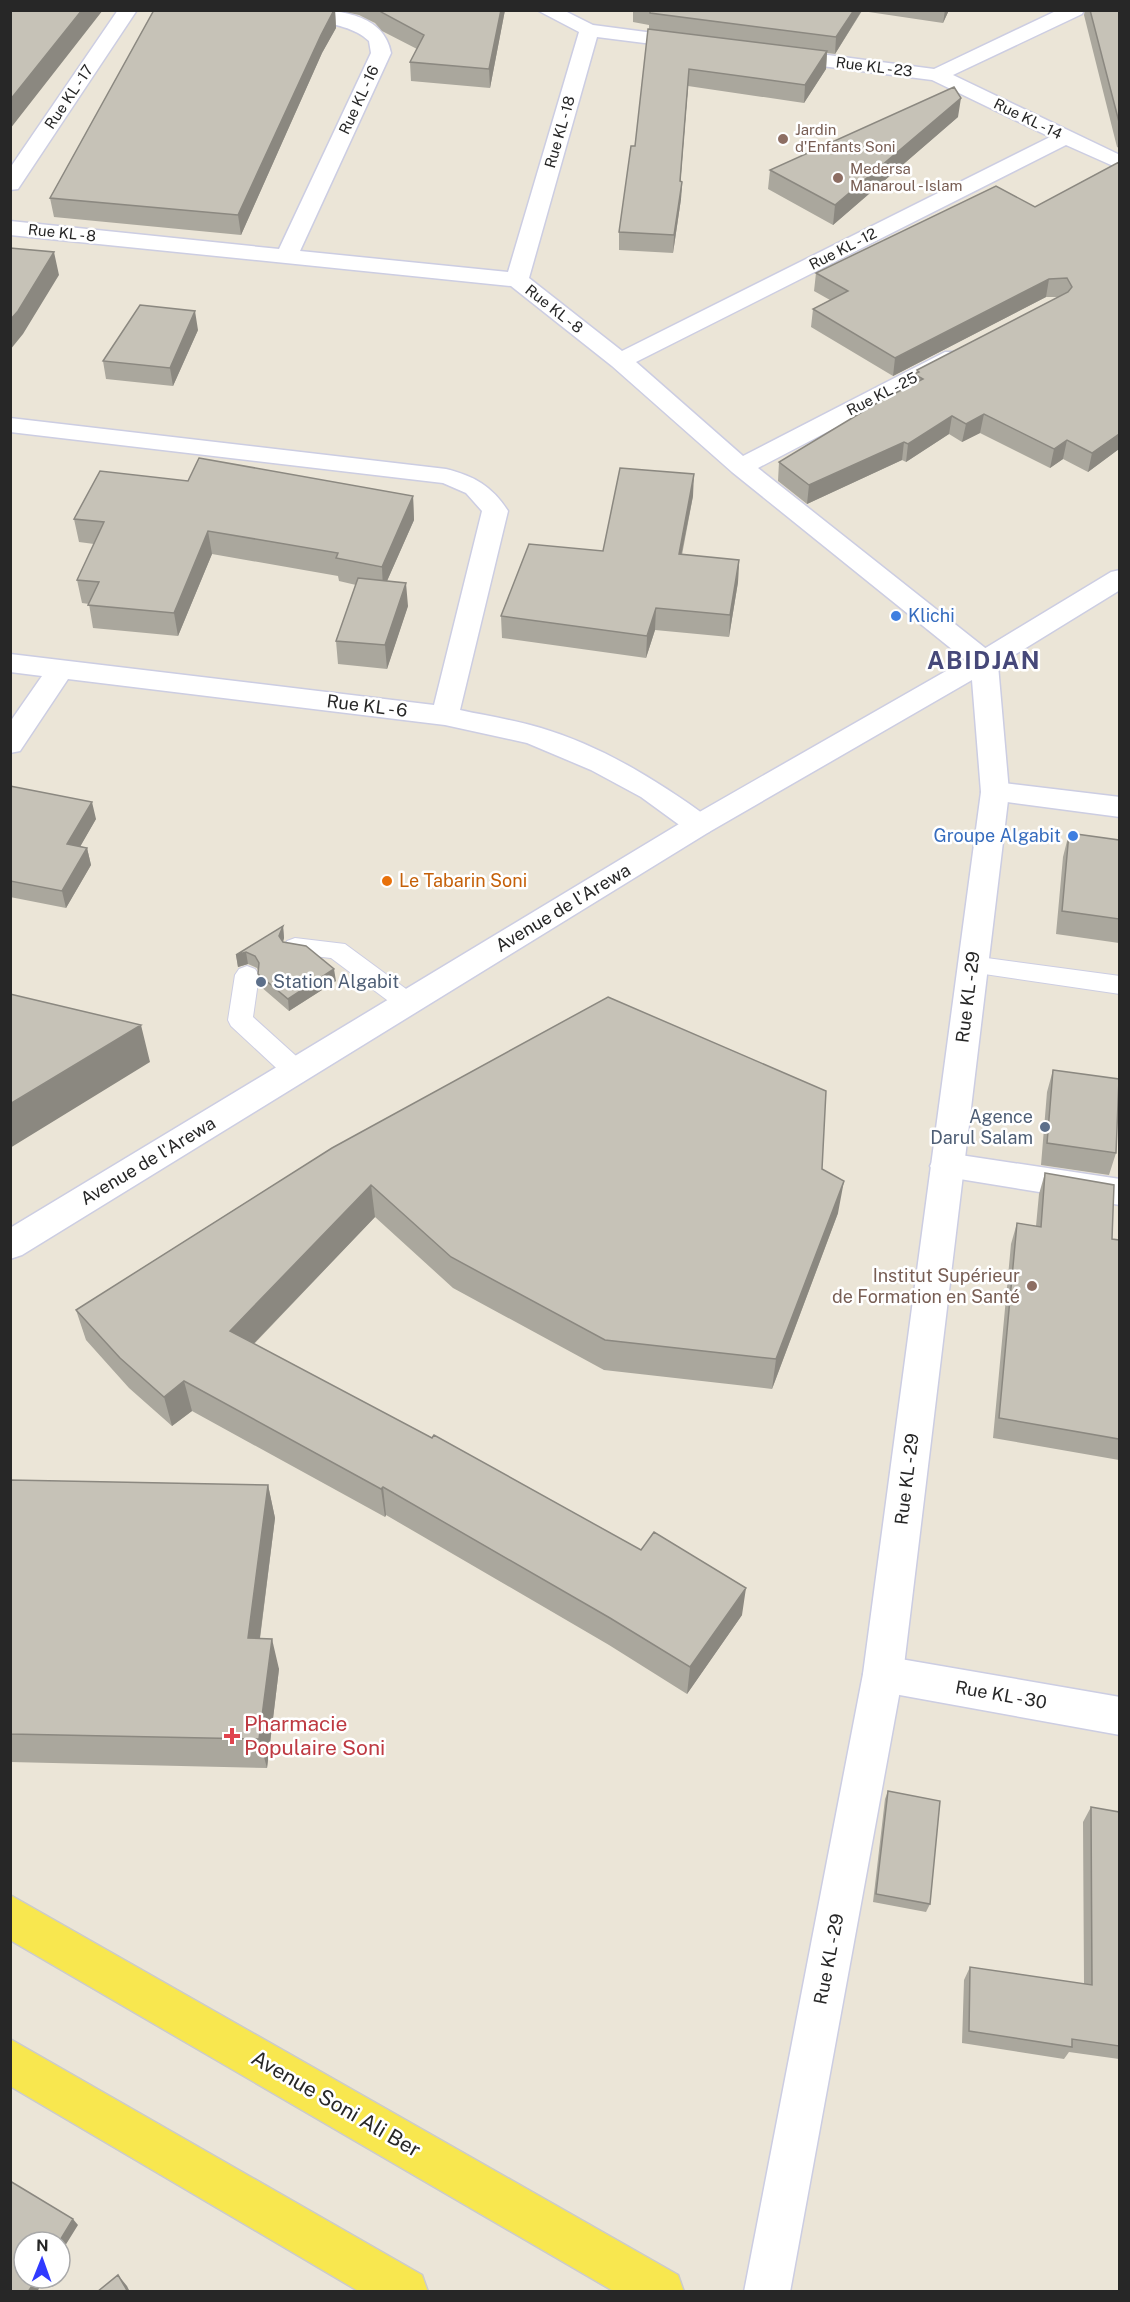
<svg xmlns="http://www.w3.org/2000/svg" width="1130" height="2302" font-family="'Public Sans',sans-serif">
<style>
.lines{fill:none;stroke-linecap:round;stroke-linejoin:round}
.service-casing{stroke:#cccde2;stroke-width:2}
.minor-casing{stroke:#cccde2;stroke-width:3}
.tertiary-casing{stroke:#cccde2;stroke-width:3}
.primary-casing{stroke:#cbcbcb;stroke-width:3}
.service{fill:#fff;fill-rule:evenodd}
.minor{fill:#fff;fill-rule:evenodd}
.tertiary{fill:#fff;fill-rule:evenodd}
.primary{fill:#f8e74f;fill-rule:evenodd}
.wall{fill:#aaa79d}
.shaded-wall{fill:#8b8880}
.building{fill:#c6c2b7;stroke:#8b8880;stroke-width:1.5}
.education-dot{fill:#8d6e63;stroke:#fff;stroke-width:2}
.shop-dot{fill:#3f7fe0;stroke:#fff;stroke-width:2}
.food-dot{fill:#e8710a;stroke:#fff;stroke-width:2}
.service-dot{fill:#5c6f8a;stroke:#fff;stroke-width:2}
.health-dot{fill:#e0444e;stroke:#fff;stroke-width:2}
.labels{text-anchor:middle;stroke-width:5;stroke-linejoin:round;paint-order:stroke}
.far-street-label{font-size:15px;fill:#272727;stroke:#fff}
.far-education-label{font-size:15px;fill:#785e54;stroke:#fff;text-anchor:start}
.shop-label{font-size:18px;fill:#366cbe;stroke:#fff;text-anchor:start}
.street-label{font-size:18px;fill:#272727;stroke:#fff}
.food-label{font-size:18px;fill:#c56008;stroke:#fff;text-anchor:start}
.service-label{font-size:18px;fill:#4e5e75;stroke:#fff;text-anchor:start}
.education-label{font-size:18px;fill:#785e54;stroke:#fff;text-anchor:end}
.near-health-label{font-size:21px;fill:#be3a42;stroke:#fff;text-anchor:start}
.near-street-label{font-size:21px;fill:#272727;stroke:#fff}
.district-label{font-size:24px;font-weight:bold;letter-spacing:1.5px;fill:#464879;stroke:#fff}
</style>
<rect width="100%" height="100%" fill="#ebe5d7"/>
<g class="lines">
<defs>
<path id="service" d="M 295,938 L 345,944 L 417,997 L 420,1003 L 417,1009 L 408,1012 L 399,1009 L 331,958 L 287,953 L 283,947 L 287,941 Z
M 972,956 L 1120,976 L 1120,994 L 964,971 L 960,965 L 964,959 Z
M 247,966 L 255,969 L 259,975 L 253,1017 L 305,1064 L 308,1071 L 305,1078 L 296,1080 L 287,1078 L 231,1026 L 228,1020 L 235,975 L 239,969 Z"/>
<path id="minor" d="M 118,10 L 137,10 L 18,189 L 10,190 L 10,168 Z
M 270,10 C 308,10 382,2 391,53 L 300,251 L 508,272 L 579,32 L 537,10 L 563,10 L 593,25 L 699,39 L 702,43 L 699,47 L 692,49 L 597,37 L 529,278 L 622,351 L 1050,137 L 932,80 L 782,61 L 775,59 L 772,55 L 775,51 L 782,49 L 934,69 L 1058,10 L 1084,10 L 1082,14 L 953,75 L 1120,155 L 1120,169 L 1066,145 L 636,362 L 743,456 L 945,352 L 961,352 L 965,357 L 961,362 L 758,468 L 994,655 L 998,661 L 994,667 L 984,670 L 974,667 L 732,472 L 612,366 L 511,286 L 10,235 L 10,221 L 279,249 L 371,53 L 369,41 C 343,15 280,24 270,10 Z
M 10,418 L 446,469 C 474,476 492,486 508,511 L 460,710 C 487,716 515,720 541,728 C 602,746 658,781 709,818 L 714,825 L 709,832 L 699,835 L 689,832 L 641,797 L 591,770 L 527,743 L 445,725 L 68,679 L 20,751 L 10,753 L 10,722 L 42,676 L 10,672 L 10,654 L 434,705 L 482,511 L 466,493 L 443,483 L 10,432 Z
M 995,782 L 1120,797 L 1120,817 L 985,799 L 981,792 L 985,785 Z
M 947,1153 L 1120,1179 L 1120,1205 L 935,1175 L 930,1166 L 935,1157 Z
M 883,1656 L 1120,1697 L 1120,1735 L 883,1692 L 869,1687 L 863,1674 L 869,1661 Z"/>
<path id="tertiary" d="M 1120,570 L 1120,590 L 998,665 L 1009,792 L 903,1674 L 790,2292 L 744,2292 L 863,1674 L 981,792 L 972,680 L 709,832 L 22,1255 L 10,1259 L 10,1228 L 689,818 L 974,655 L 1111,572 Z"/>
<path id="primary" d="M 10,1895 L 678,2275 L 684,2292 L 615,2292 L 10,1940 Z
M 10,2039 L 422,2275 L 428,2292 L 360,2292 L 10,2086 Z"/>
</defs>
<!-- service casing -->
<use href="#service" class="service-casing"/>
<!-- minor casing -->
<use href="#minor" class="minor-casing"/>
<!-- tertiary casing -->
<use href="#tertiary" class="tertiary-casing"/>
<!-- primary casing -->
<use href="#primary" class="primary-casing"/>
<!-- service -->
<use href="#service" class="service"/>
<!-- minor -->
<use href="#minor" class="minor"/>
<!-- tertiary -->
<use href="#tertiary" class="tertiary"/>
<!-- primary -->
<use href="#primary" class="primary"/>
</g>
<!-- wall -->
<path class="wall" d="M 154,10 L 335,10 L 336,28 L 322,53 L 241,235 L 54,217 L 50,198 Z
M 337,10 L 505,10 L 490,88 L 411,81 L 410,62 L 417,49 L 382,31 L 375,23 L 359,15 Z
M 633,10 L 949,10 L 943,23 L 862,11 L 835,54 L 827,53 L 826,69 L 804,103 L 688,86 L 680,181 L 682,182 L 681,199 L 673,253 L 619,250 L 619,232 L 635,146 L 649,29 L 649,25 L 633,22 Z
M 1085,10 L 1119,10 L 1119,148 L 1117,147 L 1084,15 Z
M 958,117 L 833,225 L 768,189 L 770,170 Z
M 1119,162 L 1119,449 L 1088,472 L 1063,459 L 1050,468 L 980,433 L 962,442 L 949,434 L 906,462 L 902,460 L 807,504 L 778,481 L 779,462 L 913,384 L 914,374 L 916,373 L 917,370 L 1059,297 L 1046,297 L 893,376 L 811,327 L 813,309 L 830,300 L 814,291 L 816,273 L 1035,207 Z
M 198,330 L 173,386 L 106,379 L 103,361 Z
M 188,481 L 413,496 L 414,520 L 387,581 L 408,606 L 387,669 L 338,664 L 336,641 L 356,585 L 339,581 L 338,576 L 212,554 L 178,636 L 93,628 L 89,604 L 82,603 L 77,580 L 94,544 L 79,542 L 74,519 Z
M 693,496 L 682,555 L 739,560 L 738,582 L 729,637 L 655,630 L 646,658 L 502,638 L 501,616 L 603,551 Z
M 10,786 L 96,819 L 80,846 L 87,848 L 91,865 L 66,908 L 10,897 Z
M 1069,833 L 1119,840 L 1119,943 L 1056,934 L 1063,857 Z
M 283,926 L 284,938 L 283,942 L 336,981 L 289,1011 L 260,986 L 258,974 L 258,970 L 257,968 L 248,964 L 238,967 L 236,955 Z
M 1053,1070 L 1116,1153 L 1109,1175 L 1041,1165 L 1047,1092 Z
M 332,1148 L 822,1169 L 838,1213 L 772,1389 L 604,1370 L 453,1288 L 375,1217 L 254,1344 L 742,1615 L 687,1694 L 609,1645 L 386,1515 L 385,1517 L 192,1411 L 172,1426 L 129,1388 L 86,1340 L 76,1310 Z
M 1045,1173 L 1112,1239 L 1119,1240 L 1119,1460 L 993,1438 L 1011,1244 L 1017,1223 L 1036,1226 L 1039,1194 Z
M 10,1480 L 268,1485 L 275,1518 L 260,1639 L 279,1669 L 267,1768 L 10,1762 Z
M 888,1791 L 930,1904 L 926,1912 L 873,1902 L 885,1799 Z
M 1091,1807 L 1119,1812 L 1119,2059 L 1069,2052 L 1064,2059 L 962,2043 L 964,1980 L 970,1967 L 1084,1984 L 1083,1822 Z"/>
<!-- shaded-wall -->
<path class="shaded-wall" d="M 82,10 L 103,10 L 10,129 L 10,100 Z
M 334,10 L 335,10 L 336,28 L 322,53 L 241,235 L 238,215 L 321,35 Z
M 501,10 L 505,10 L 490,88 L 489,69 Z
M 854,10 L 862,10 L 835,54 L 836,37 Z
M 945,10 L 949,10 L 943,23 Z
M 827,51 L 826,69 L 804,103 L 805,85 Z
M 689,69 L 688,86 L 679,199 L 680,181 Z
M 961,98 L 958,117 L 833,225 L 835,205 Z
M 682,182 L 681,199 L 673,253 L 674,235 Z
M 54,252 L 59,275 L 23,334 L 10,350 L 10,320 Z
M 1049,279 L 1046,297 L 893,376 L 895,358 Z
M 195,311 L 198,330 L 173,386 L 170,368 Z
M 984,414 L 980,433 L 962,442 L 966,424 Z
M 952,416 L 949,434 L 906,462 L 908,444 Z
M 1119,434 L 1119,449 L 1088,472 L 1092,453 Z
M 1067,440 L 1063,459 L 1050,468 L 1054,449 Z
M 904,442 L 902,460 L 807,504 L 809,485 Z
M 694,474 L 693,496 L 677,576 L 679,554 Z
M 413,496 L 414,520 L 383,590 L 382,567 Z
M 208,531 L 212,554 L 178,636 L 174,613 Z
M 739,560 L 738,582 L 729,637 L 730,615 Z
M 406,583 L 408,606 L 387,669 L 385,645 Z
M 656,608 L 655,630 L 646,658 L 647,636 Z
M 92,802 L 96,819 L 72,861 L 67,844 Z
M 87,848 L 91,865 L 66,908 L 62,891 Z
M 283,926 L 284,938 L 281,948 L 279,936 Z
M 246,952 L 248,964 L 238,967 L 236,955 Z
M 334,969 L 336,981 L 289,1011 L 288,999 Z
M 141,1025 L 150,1062 L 10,1148 L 10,1104 Z
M 844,1181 L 838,1213 L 772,1389 L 776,1359 Z
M 371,1185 L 375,1217 L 237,1361 L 230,1331 Z
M 184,1381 L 192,1411 L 172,1426 L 164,1397 Z
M 268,1485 L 275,1518 L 256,1668 L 248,1638 Z
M 383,1487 L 386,1515 L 385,1517 L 381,1489 Z
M 746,1588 L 742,1615 L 687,1694 L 690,1667 Z
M 272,1639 L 279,1669 L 267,1768 L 259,1739 Z
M 73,2219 L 78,2225 L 60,2254 L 60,2242 L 59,2242 Z
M 118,2275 L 127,2286 L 130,2292 L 128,2292 Z
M 37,2278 L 45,2278 L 37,2292 L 28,2292 Z"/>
<!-- building -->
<path class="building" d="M 10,10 L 82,10 L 10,100 Z
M 154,10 L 334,10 L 321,35 L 238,215 L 50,198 Z
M 379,10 L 501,10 L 489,69 L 410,62 L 424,35 L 381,12 Z
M 650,10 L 854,10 L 836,37 L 650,13 Z
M 1090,10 L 1119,10 L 1119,122 Z
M 648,29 L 827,51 L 805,85 L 689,69 L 680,181 L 682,182 L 674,235 L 619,232 L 631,146 L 635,146 Z
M 954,87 L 961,98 L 835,205 L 770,170 Z
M 1119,162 L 1119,434 L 1092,453 L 1067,440 L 1054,449 L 984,414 L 966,424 L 952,416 L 908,444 L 904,442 L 809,485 L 779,462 L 882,400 L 923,379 L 914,374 L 919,372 L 917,370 L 1068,292 L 1072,287 L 1067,278 L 1049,279 L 895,358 L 813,309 L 848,291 L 816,273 L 996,186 L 1035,207 Z
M 10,248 L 54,252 L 18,311 L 10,320 Z
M 140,305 L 195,311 L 170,368 L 103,361 Z
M 199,458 L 413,496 L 382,567 L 336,558 L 338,553 L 208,531 L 174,613 L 88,605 L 99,582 L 77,580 L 104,522 L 74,519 L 100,471 L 188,481 Z
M 620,468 L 694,474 L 679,554 L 739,560 L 730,615 L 656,608 L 647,636 L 501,616 L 529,544 L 603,551 Z
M 358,578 L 406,583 L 385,645 L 336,641 Z
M 10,786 L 92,802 L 67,844 L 87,848 L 62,891 L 10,881 Z
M 1069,833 L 1119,840 L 1119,919 L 1062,911 Z
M 283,926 L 279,936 L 283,942 L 306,946 L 334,969 L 288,999 L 258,974 L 259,963 L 255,956 L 246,952 L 236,955 Z
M 10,994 L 141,1025 L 10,1104 Z
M 608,997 L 826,1091 L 822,1169 L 844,1181 L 776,1359 L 605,1340 L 451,1257 L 371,1185 L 230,1331 L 432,1438 L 434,1435 L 641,1550 L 654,1532 L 746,1588 L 690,1667 L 610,1618 L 383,1487 L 381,1489 L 184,1381 L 164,1397 L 120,1358 L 76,1310 L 332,1148 Z
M 1053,1070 L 1119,1079 L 1116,1153 L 1047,1143 Z
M 1045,1173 L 1114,1185 L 1112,1239 L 1119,1240 L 1119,1439 L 999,1418 L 1017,1223 L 1041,1227 Z
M 10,1480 L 268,1485 L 248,1638 L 272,1639 L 259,1739 L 10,1734 Z
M 888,1791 L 940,1801 L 930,1904 L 876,1894 Z
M 1091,1807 L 1119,1812 L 1119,2046 L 1072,2039 L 1072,2047 L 969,2031 L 970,1967 L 1092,1985 Z
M 10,2181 L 73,2219 L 59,2242 L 24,2242 L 24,2278 L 37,2278 L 28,2292 L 10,2292 Z
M 118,2275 L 128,2292 L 97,2292 Z"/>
<!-- markers -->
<g class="education-dot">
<circle cx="783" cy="139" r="6"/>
<circle cx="838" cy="178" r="6"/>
<circle cx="1032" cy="1286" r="6"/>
</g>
<g class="shop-dot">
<circle cx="896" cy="616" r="6"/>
<circle cx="1073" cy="836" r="6"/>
</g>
<circle class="food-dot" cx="387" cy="881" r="6"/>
<g class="service-dot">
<circle cx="261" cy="982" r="6"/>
<circle cx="1045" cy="1127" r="6"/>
</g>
<path class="health-dot" d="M229 1727h6v6h6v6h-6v6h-6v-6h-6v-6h6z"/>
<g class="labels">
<!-- far-street labels -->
<g class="far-street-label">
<text transform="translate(874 67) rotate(7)" y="5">Rue KL - 23</text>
<text transform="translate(69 97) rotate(-56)" y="5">Rue KL - 17</text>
<text transform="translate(359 100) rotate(-65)" y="5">Rue KL - 16</text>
<text transform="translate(1028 119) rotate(26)" y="5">Rue KL - 14</text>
<text transform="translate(560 132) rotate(-74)" y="5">Rue KL - 18</text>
<text transform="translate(62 233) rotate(6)" y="5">Rue KL - 8</text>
<text transform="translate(843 249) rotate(-27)" y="5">Rue KL - 12</text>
<text transform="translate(554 309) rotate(38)" y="5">Rue KL - 8</text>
<text transform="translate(882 394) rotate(-27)" y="5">Rue KL - 25</text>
</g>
<!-- far-education labels -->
<g class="far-education-label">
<text x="795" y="135">Jardin<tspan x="795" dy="17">d'Enfants Soni</tspan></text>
<text x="850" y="174">Medersa<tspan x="850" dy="17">Manaroul - Islam</tspan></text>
</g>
<!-- shop labels -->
<g class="shop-label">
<text x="908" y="622">Klichi</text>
<text x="1061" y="842" text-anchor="end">Groupe Algabit</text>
</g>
<!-- street labels -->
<g class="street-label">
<text transform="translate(367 706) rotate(7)" y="6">Rue KL - 6</text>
<text transform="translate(563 908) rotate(-31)" y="6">Avenue de l'Arewa</text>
<text transform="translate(968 997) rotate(-83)" y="6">Rue KL - 29</text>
<text transform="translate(148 1161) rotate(-31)" y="6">Avenue de l'Arewa</text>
<text transform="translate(907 1479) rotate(-83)" y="6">Rue KL - 29</text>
<text transform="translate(1001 1695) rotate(10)" y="6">Rue KL - 30</text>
<text transform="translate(829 1959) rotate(-79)" y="6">Rue KL - 29</text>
</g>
<!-- food labels -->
<g class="food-label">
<text x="399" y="887">Le Tabarin Soni</text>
</g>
<!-- service labels -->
<g class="service-label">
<text x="273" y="988">Station Algabit</text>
<text x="1033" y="1123" text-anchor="end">Agence<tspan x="1033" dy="21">Darul Salam</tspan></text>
</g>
<!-- education labels -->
<g class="education-label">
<text x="1020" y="1282">Institut Supérieur<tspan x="1020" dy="21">de Formation en Santé</tspan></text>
</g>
<!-- near-health labels -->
<g class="near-health-label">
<text x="244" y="1731">Pharmacie<tspan x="244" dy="24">Populaire Soni</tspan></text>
</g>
<!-- near-street labels -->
<g class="near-street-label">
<text transform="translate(336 2104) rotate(30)" y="7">Avenue Soni Ali Ber</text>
</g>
<!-- district labels -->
<g class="district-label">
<text x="984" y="669">ABIDJAN</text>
</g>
</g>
<!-- border -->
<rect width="1130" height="2302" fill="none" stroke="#272727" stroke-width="24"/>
<!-- north arrow -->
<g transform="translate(42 2260) rotate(1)"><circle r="28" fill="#ffffff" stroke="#a9a9a9" stroke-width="1.5"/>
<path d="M0-4.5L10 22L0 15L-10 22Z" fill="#303aff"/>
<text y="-9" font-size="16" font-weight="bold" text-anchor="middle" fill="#272727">N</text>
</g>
</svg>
